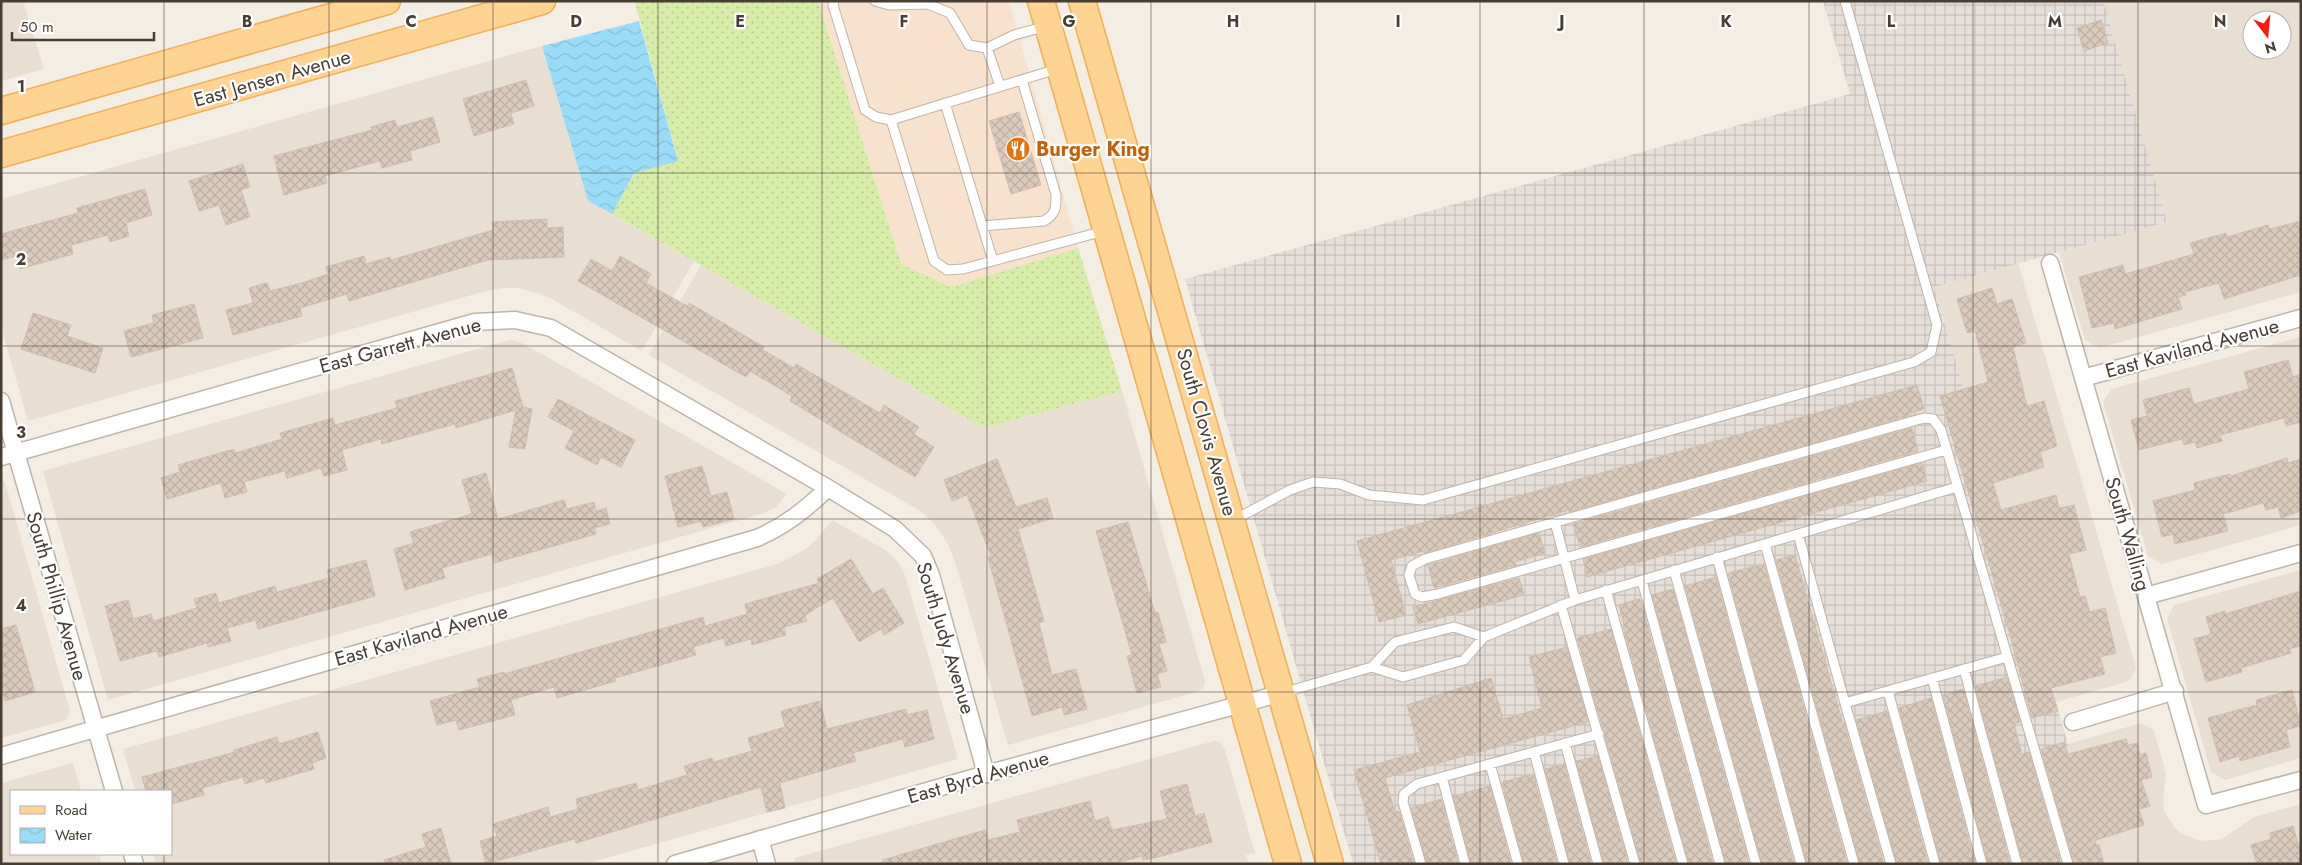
<svg xmlns="http://www.w3.org/2000/svg" width="2302" height="865" font-family="Jost,sans-serif">
<style>
.residential{fill:#e8ded1;fill-rule:evenodd}
.commercial{fill:#f8e1cd}
.industrial{fill:url(#industrial-grid)}
.grass{fill:url(#grass-dots)}
.water{fill:url(#water-waves)}
.building{fill:url(#building-cross-hatch);stroke:#d2beab}
.lines{fill:none;stroke-linecap:round;stroke-linejoin:round}
.lane-casing{stroke:#c0b4a6;stroke-width:11}
.street-casing{stroke:#c0b4a6;stroke-width:19}
.primary-casing{stroke:#efaf57;stroke-width:29}
.lane{stroke:#fff;stroke-width:9}
.street{stroke:#fff;stroke-width:16}
.primary{stroke:#ffd392;stroke-width:26}
.grid{fill:none;stroke:#473d33;stroke-width:1;stroke-opacity:0.55}
.labels{text-anchor:middle;stroke-width:4.5;stroke-linejoin:round;paint-order:stroke}
.street-label{font-size:20px;fill:#473d33;stroke:#fff}
.food-label{font-size:20px;font-weight:bold;fill:#c56008;stroke:#fff;text-anchor:start}
.grid-label{font-size:16px;text-anchor:middle;font-weight:bold;fill:#473d33;stroke:#fff;stroke-width:4.5;stroke-linejoin:round;paint-order:stroke}
</style>
<defs>
<pattern id="industrial-grid" width="8" height="8" patternUnits="userSpaceOnUse" patternTransform="scale(1.25)"><rect width="8" height="8" fill="#e6dfd9"/><path d="M0 4h8M4 0v8" fill="none" stroke="#c7c0bb"/></pattern>
<pattern id="grass-dots" width="8" height="8" patternUnits="userSpaceOnUse" patternTransform="scale(1.25)"><rect width="8" height="8" fill="#d6eca8"/><path d="M2 2h.1M6 6h.1" fill="none" stroke="#b9cb91" stroke-width="1.8" stroke-linecap="round"/></pattern>
<pattern id="water-waves" width="16" height="10" patternUnits="userSpaceOnUse" patternTransform="scale(1.25)"><rect width="16" height="10" fill="#9adcf7"/><path d="M0 5q4-4 8 0t8 0" fill="none" stroke="#86bed4"/></pattern>
<pattern id="building-cross-hatch" width="8" height="8" patternUnits="userSpaceOnUse" patternTransform="scale(1.25)"><rect width="8" height="8" fill="#dacabb"/><path d="M0 0l8 8M0 8l8-8" fill="none" stroke="#bcaea1"/></pattern>
</defs>
<rect width="100%" height="100%" fill="#f4ede4"/>
<!-- residential -->
<path class="residential" d="M 1,1 L 23,1 L 44,69 L 1,81 Z
M 2103,1 L 2301,1 L 2301,292 L 2099,348 L 2085,340 L 2059,252 L 2167,222 ZM 2252,20 L 2282,20 L 2282,50 L 2252,50 Z
M 542,46 L 588,201 L 694,261 L 642,351 L 552,299 L 537,293 L 519,288 L 503,288 L 486,291 L 28,421 L 1,327 L 1,199 Z
M 2018,263 L 2136,668 L 2129,681 L 2056,702 L 1934,287 Z
M 701,265 L 984,428 L 1122,391 L 1205,681 L 1204,687 L 1199,691 L 1008,745 L 955,562 L 947,542 L 936,526 L 922,512 L 903,501 L 649,355 Z
M 2301,337 L 2301,525 L 2162,564 L 2148,556 L 2103,402 L 2111,389 Z
M 510,340 L 520,342 L 549,358 L 787,494 L 776,507 L 761,514 L 108,700 L 43,471 Z
M 1,480 L 5,482 L 70,711 L 66,720 L 1,738 Z
M 832,520 L 887,551 L 898,562 L 905,575 L 958,759 L 585,864 L 156,864 L 153,854 L 171,854 L 171,791 L 135,791 L 123,749 L 777,564 L 806,549 L 816,540 Z
M 2301,570 L 2301,758 L 2225,780 L 2211,772 L 2167,619 L 2174,605 Z
M 2141,723 L 2154,730 L 2166,774 L 2163,800 L 2164,810 L 2174,827 L 2182,834 L 2200,841 L 2222,839 L 2254,817 L 2301,804 L 2301,864 L 2103,864 L 2068,744 Z
M 1214,741 L 1220,742 L 1224,747 L 1255,853 L 1246,855 L 1249,864 L 793,864 L 795,858 Z
M 73,763 L 81,791 L 11,791 L 11,854 L 99,854 L 102,864 L 1,864 L 1,783 Z"/>
<!-- commercial -->
<path class="commercial" d="M 818,1 L 1009,1 L 1078,248 L 951,287 L 901,264 Z"/>
<!-- industrial -->
<path class="industrial" d="M 1823,1 L 2103,1 L 2167,222 L 1934,287 L 2103,864 L 1353,864 L 1185,279 L 1850,94 Z"/>
<!-- grass -->
<path class="grass" d="M 640,1 L 818,1 L 901,264 L 951,287 L 1078,248 L 1122,391 L 984,428 L 612,214 L 634,173 L 678,160 L 635,3 Z"/>
<!-- water -->
<path class="water" d="M 639,21 L 678,161 L 634,173 L 612,214 L 588,201 L 542,46 Z"/>
<!-- building -->
<path class="building" d="M 2101,20 L 2108,43 L 2084,51 L 2077,28 Z
M 526,80 L 534,106 L 511,113 L 514,124 L 474,136 L 463,99 Z
M 1019,112 L 1041,185 L 1011,194 L 989,121 Z
M 433,117 L 440,142 L 410,151 L 412,160 L 382,168 L 380,161 L 325,176 L 327,183 L 284,195 L 274,156 L 372,130 L 371,127 L 395,120 L 397,127 Z
M 243,164 L 250,187 L 241,190 L 250,217 L 226,225 L 219,205 L 199,211 L 189,181 Z
M 145,189 L 152,215 L 126,223 L 129,236 L 110,242 L 108,235 L 71,245 L 73,254 L 20,269 L 16,256 L 1,260 L 1,234 L 78,213 L 77,208 Z
M 547,219 L 547,228 L 563,227 L 564,257 L 488,260 L 349,301 L 347,294 L 300,308 L 302,316 L 233,335 L 226,310 L 253,303 L 249,288 L 267,283 L 270,291 L 302,283 L 328,274 L 326,267 L 364,256 L 366,264 L 390,257 L 391,260 L 493,230 L 492,222 Z
M 2301,221 L 2301,275 L 2224,299 L 2219,283 L 2185,292 L 2186,295 L 2178,297 L 2182,309 L 2115,329 L 2114,323 L 2092,328 L 2079,277 L 2123,265 L 2125,274 L 2194,254 L 2190,243 L 2226,233 L 2227,237 L 2268,225 L 2269,229 Z
M 620,256 L 651,274 L 646,283 L 687,306 L 689,303 L 764,347 L 763,350 L 794,368 L 796,364 L 880,413 L 884,405 L 919,427 L 914,434 L 934,447 L 915,477 L 790,401 L 792,396 L 750,371 L 746,377 L 578,281 L 591,259 L 612,271 Z
M 1992,288 L 1997,304 L 2012,299 L 2026,343 L 2013,347 L 2027,406 L 2044,401 L 2057,446 L 2040,452 L 2044,467 L 1993,483 L 2001,510 L 2056,495 L 2059,508 L 2074,505 L 2086,550 L 2069,554 L 2080,597 L 2085,596 L 2090,612 L 2105,608 L 2116,653 L 2100,657 L 2105,674 L 2051,688 L 2058,711 L 2032,718 L 2010,635 L 1940,396 L 1988,382 L 1975,331 L 1967,333 L 1957,299 Z
M 194,304 L 203,338 L 131,357 L 124,331 L 154,323 L 152,315 Z
M 33,313 L 71,325 L 67,336 L 103,348 L 95,373 L 21,349 Z
M 2288,360 L 2293,377 L 2301,374 L 2301,422 L 2286,426 L 2284,418 L 2220,435 L 2222,441 L 2197,448 L 2195,442 L 2184,445 L 2182,439 L 2139,450 L 2131,420 L 2147,416 L 2143,400 L 2189,388 L 2194,404 L 2249,389 L 2244,372 Z
M 512,368 L 523,407 L 532,409 L 525,449 L 509,447 L 516,410 L 456,428 L 455,424 L 382,444 L 381,439 L 342,450 L 347,470 L 324,476 L 321,468 L 287,478 L 285,471 L 244,482 L 247,492 L 225,498 L 221,483 L 167,499 L 161,478 L 180,472 L 178,465 L 234,449 L 235,453 L 282,439 L 280,433 L 333,418 L 335,425 L 397,408 L 395,401 Z
M 1917,385 L 1924,409 L 1908,414 L 1908,416 L 1569,512 L 1569,510 L 1424,553 L 1424,551 L 1391,560 L 1406,615 L 1379,622 L 1357,541 Z
M 558,399 L 635,440 L 621,467 L 601,457 L 597,465 L 565,448 L 574,431 L 548,417 Z
M 1912,428 L 1918,451 L 1580,547 L 1573,524 Z
M 2287,458 L 2288,463 L 2301,459 L 2301,511 L 2281,518 L 2278,507 L 2266,510 L 2263,503 L 2223,514 L 2228,531 L 2175,544 L 2173,534 L 2162,537 L 2153,501 L 2195,490 L 2194,483 L 2230,474 L 2231,476 Z
M 997,459 L 1016,507 L 1047,498 L 1053,518 L 1018,529 L 1044,621 L 1039,623 L 1052,675 L 1076,669 L 1087,709 L 1064,715 L 1062,707 L 1032,716 L 988,557 L 991,556 L 967,495 L 952,501 L 944,480 Z
M 1922,463 L 1927,481 L 1587,577 L 1583,559 Z
M 702,466 L 711,496 L 727,492 L 734,519 L 703,527 L 701,521 L 678,527 L 665,476 Z
M 486,473 L 498,519 L 564,500 L 567,509 L 594,502 L 596,511 L 606,508 L 610,524 L 594,528 L 596,534 L 494,563 L 492,554 L 442,568 L 445,578 L 405,590 L 394,549 L 414,543 L 410,532 L 472,514 L 462,480 Z
M 1128,522 L 1155,613 L 1158,612 L 1166,642 L 1159,644 L 1167,671 L 1157,674 L 1161,687 L 1137,693 L 1127,656 L 1132,655 L 1096,531 Z
M 1539,533 L 1545,553 L 1515,562 L 1516,565 L 1434,588 L 1428,565 Z
M 1795,555 L 1843,724 L 1844,723 L 1884,864 L 1860,864 L 1776,560 Z
M 851,559 L 873,594 L 883,588 L 904,623 L 884,635 L 881,629 L 859,642 L 833,598 L 805,615 L 807,621 L 784,627 L 786,635 L 752,645 L 751,639 L 726,646 L 724,638 L 693,647 L 696,655 L 615,678 L 616,681 L 557,698 L 554,687 L 511,700 L 515,715 L 459,730 L 456,720 L 437,725 L 430,701 L 480,687 L 477,679 L 504,672 L 504,674 L 703,617 L 705,626 L 747,614 L 745,604 L 819,583 L 817,579 Z
M 366,560 L 375,596 L 258,629 L 256,620 L 227,628 L 231,641 L 208,647 L 207,643 L 159,657 L 157,651 L 120,661 L 105,606 L 128,600 L 133,619 L 151,614 L 153,621 L 197,608 L 194,599 L 216,593 L 219,603 L 275,586 L 277,592 L 329,578 L 327,570 Z
M 1764,564 L 1847,864 L 1807,864 L 1728,573 Z
M 1716,577 L 1794,864 L 1762,864 L 1685,586 Z
M 1519,578 L 1524,595 L 1418,624 L 1413,607 Z
M 1673,589 L 1749,864 L 1726,864 L 1652,595 Z
M 2301,591 L 2301,646 L 2289,649 L 2291,653 L 2241,668 L 2242,672 L 2206,682 L 2194,639 L 2211,634 L 2206,617 L 2225,611 L 2225,614 Z
M 1638,599 L 1640,599 L 1713,864 L 1689,864 L 1623,626 L 1624,625 L 1619,605 Z
M 16,625 L 35,692 L 5,701 L 1,687 L 1,629 Z
M 1611,629 L 1676,864 L 1641,864 L 1579,644 L 1577,638 Z
M 1567,647 L 1588,722 L 1385,778 L 1395,812 L 1399,811 L 1414,864 L 1381,864 L 1354,770 L 1420,752 L 1407,705 L 1491,678 L 1503,719 L 1542,708 L 1529,657 Z
M 2007,677 L 2020,722 L 2014,724 L 2022,754 L 2029,752 L 2061,864 L 2023,864 L 1975,686 Z
M 1963,689 L 2010,864 L 1988,864 L 1943,695 Z
M 2292,690 L 2301,726 L 2286,730 L 2290,747 L 2240,761 L 2239,756 L 2220,762 L 2208,718 L 2257,705 L 2256,700 Z
M 1931,698 L 1975,864 L 1941,864 L 1899,708 Z
M 820,701 L 827,729 L 906,709 L 907,715 L 927,710 L 934,739 L 905,747 L 903,739 L 853,753 L 856,761 L 780,783 L 785,808 L 767,812 L 761,787 L 576,843 L 575,839 L 486,864 L 480,841 L 497,836 L 493,824 L 548,807 L 550,817 L 578,809 L 576,799 L 636,783 L 638,790 L 687,775 L 684,766 L 712,758 L 714,762 L 752,751 L 748,738 L 785,727 L 781,711 Z
M 1887,711 L 1928,864 L 1897,864 L 1856,720 Z
M 318,732 L 326,758 L 312,763 L 314,769 L 266,783 L 264,778 L 245,784 L 243,777 L 202,788 L 204,795 L 171,804 L 171,791 L 146,791 L 142,777 L 235,752 L 234,750 L 277,737 L 279,744 Z
M 2126,739 L 2128,745 L 2137,743 L 2140,755 L 2146,753 L 2152,777 L 2141,780 L 2150,806 L 2139,809 L 2144,825 L 2090,842 L 2099,845 L 2104,864 L 2074,864 L 2041,749 L 2064,742 L 2068,754 Z
M 1598,756 L 1628,864 L 1604,864 L 1576,761 Z
M 1564,764 L 1591,864 L 1570,864 L 1545,769 Z
M 1533,774 L 1557,864 L 1524,864 L 1502,782 Z
M 1187,784 L 1195,816 L 1204,813 L 1212,842 L 1158,857 L 1143,860 L 1143,856 L 1113,864 L 883,864 L 883,860 L 985,830 L 988,840 L 1020,832 L 1017,820 L 1090,801 L 1095,821 L 1108,817 L 1112,830 L 1167,819 L 1160,791 Z
M 1490,786 L 1511,864 L 1471,864 L 1453,796 Z
M 1441,799 L 1458,864 L 1427,864 L 1411,808 Z
M 2293,826 L 2301,853 L 2301,864 L 2257,864 L 2251,845 L 2271,839 L 2270,833 Z
M 441,828 L 451,864 L 385,864 L 384,860 L 426,847 L 422,834 Z"/>
<g class="lines">
<defs>
<path id="lane" d="M 834,1 L 833,5 L 865,110 L 876,117 L 891,120 L 1057,69
M 875,1 L 889,5 L 928,4 L 950,13 L 969,45 L 987,48 L 1014,35 L 1047,26
M 987,48 L 1000,86
M 945,103 L 993,261
M 891,120 L 934,261 L 947,270 L 963,269 L 1104,231
M 982,226 L 1044,221 C 1056,214 1056,208 1056,195 L 1022,80
M 1946,450 L 1438,594 L 1422,597 L 1415,594 L 1409,575 L 1412,566 L 1425,559 L 1924,418 L 1933,419 L 1941,430 L 2068,864
M 1234,520 L 1290,490 L 1313,482 L 1340,484 L 1369,495 L 1423,500 L 1914,362 L 1931,352 L 1937,325 L 1932,307 L 1845,1
M 1555,522 L 1575,600
M 1798,534 L 1845,703
M 1765,544 L 1854,864
M 1717,557 L 1801,864
M 1674,570 L 1756,864
M 1642,581 L 1720,864
M 1606,590 L 1683,864
M 1561,605 L 1635,864
M 1372,667 L 1403,677 L 1464,660 L 1484,637 L 1575,600 L 1957,487
M 1964,669 L 2017,864
M 1932,678 L 1982,864
M 1888,691 L 1935,864
M 1282,693 L 1372,667 L 1395,642 L 1454,627 L 1484,637
M 1565,743 L 1598,864
M 1534,752 L 1564,864
M 1490,764 L 1518,864
M 1442,777 L 1465,864
M 1421,864 L 1403,802 L 1404,794 L 1417,784 L 1599,734
M 1891,864 L 1845,703 L 2007,657"/>
<path id="street" d="M 2050,263 L 2206,805 L 2301,780
M 2083,378 L 2301,318
M 1,401 L 114,791
M 1,457 L 475,322 L 515,320 L 551,328 L 828,488 L 895,529 L 923,556 L 931,575 L 986,774
M 2146,596 L 2301,553
M 2073,722 L 2175,691
M 1,756 L 757,538 C 785,526 806,509 828,488
M 760,839 L 767,864
M 132,854 L 135,864
M 675,864 L 986,774 L 1282,693"/>
<path id="primary" d="M 1041,1 L 1288,864
M 1082,1 L 1330,864
M 1,111 L 387,1
M 1,154 L 542,1"/>
</defs>
<!-- lane casing -->
<use href="#lane" class="lane-casing"/>
<!-- street casing -->
<use href="#street" class="street-casing"/>
<!-- primary casing -->
<use href="#primary" class="primary-casing"/>
<!-- lane -->
<use href="#lane" class="lane"/>
<!-- street -->
<use href="#street" class="street"/>
<!-- primary -->
<use href="#primary" class="primary"/>
</g>
<!-- grid -->
<path class="grid" d="M 164,1 L 164,791M 329,1 L 329,864M 493,1 L 493,864M 658,1 L 658,864M 822,1 L 822,864M 987,1 L 987,864M 1151,1 L 1151,864M 1315,1 L 1315,864M 1480,1 L 1480,864M 1644,1 L 1644,864M 1809,1 L 1809,864M 1973,1 L 1973,864M 2138,1 L 2138,864M 1,173 L 2301,173M 1,346 L 2301,346M 1,519 L 2301,519M 1,692 L 2301,692M 164,854 L 164,864"/>
<!-- icons -->
<defs>
<symbol id="restaurant-disc" viewBox="-11 -11 22 22"><circle r="9.5" fill="#e8710a" stroke="#fff"/><path d="M-5-6h1v4h1v-4h1v4h1v-4h1v5L-1.5 .5V6h-2V.5L-5-1ZM5-6V6H3V1.5H1.5Q1.5-4 5-6Z" fill="#fff"/></symbol>
</defs>
<g fill-rule="evenodd">
<use href="#restaurant-disc" x="1004" y="135" width="28" height="28"/>
</g>
<g class="labels">
<!-- street labels -->
<g class="street-label">
<text transform="translate(272 78) rotate(-16)" y="7">East Jensen Avenue</text>
<text transform="translate(400 345) rotate(-15)" y="7">East Garrett Avenue</text>
<text transform="translate(2192 348) rotate(-15)" y="7">East Kaviland Avenue</text>
<text transform="translate(1207 432) rotate(74)" y="7">South Clovis Avenue</text>
<text transform="translate(2128 534) rotate(74)" y="7">South Walling</text>
<text transform="translate(57 596) rotate(74)" y="7">South Phillip Avenue</text>
<text transform="translate(421 635) rotate(-16)" y="7">East Kaviland Avenue</text>
<text transform="translate(946 638) rotate(73)" y="7">South Judy Avenue</text>
<text transform="translate(978 777) rotate(-16)" y="7">East Byrd Avenue</text>
</g>
<!-- food labels -->
<g class="food-label">
<text x="1036" y="156">Burger King</text>
</g>
</g>
<g class="grid-label">
<text x="247" y="27">B</text>
<text x="411" y="27">C</text>
<text x="576" y="27">D</text>
<text x="740" y="27">E</text>
<text x="904" y="27">F</text>
<text x="1069" y="27">G</text>
<text x="1233" y="27">H</text>
<text x="1398" y="27">I</text>
<text x="1562" y="27">J</text>
<text x="1726" y="27">K</text>
<text x="1891" y="27">L</text>
<text x="2055" y="27">M</text>
<text x="2220" y="27">N</text>
<text x="21" y="92">1</text>
<text x="21" y="265">2</text>
<text x="21" y="438">3</text>
<text x="21" y="611">4</text>
</g>
<!-- border -->
<rect width="2302" height="865" fill="none" stroke="#473d33" stroke-width="5"/>
<!-- legend -->
<rect x="10" y="790" width="162" height="65" fill="#ffffff" stroke="#b5b1ad"/>
<rect x="20" y="806" width="25" height="8" fill="#ffd392" stroke="#b5b1ad"/>
<text x="55" y="815" font-size="15" fill="#473d33">Road</text>
<rect x="20" y="828" width="25" height="15" fill="url(#water-waves)" stroke="#b5b1ad"/>
<text x="55" y="840" font-size="15" fill="#473d33">Water</text>
<!-- north arrow -->
<g transform="translate(2267 35) rotate(164)"><circle r="24" fill="#ffffff" stroke="#b5b1ad"/>
<path d="M0-4L9 19L0 12L-9 19Z" fill="#ff1710"/>
<text y="-8" font-size="14" font-weight="bold" text-anchor="middle" fill="#473d33">N</text>
</g>
<!-- scale -->
<path d="M12 32v8h142v-8" fill="none" stroke="#473d33" stroke-width="2.5"/>
<text x="20" y="32" font-size="15" fill="#473d33" stroke="#ffffff" stroke-width="4" paint-order="stroke">50 m</text>
</svg>
